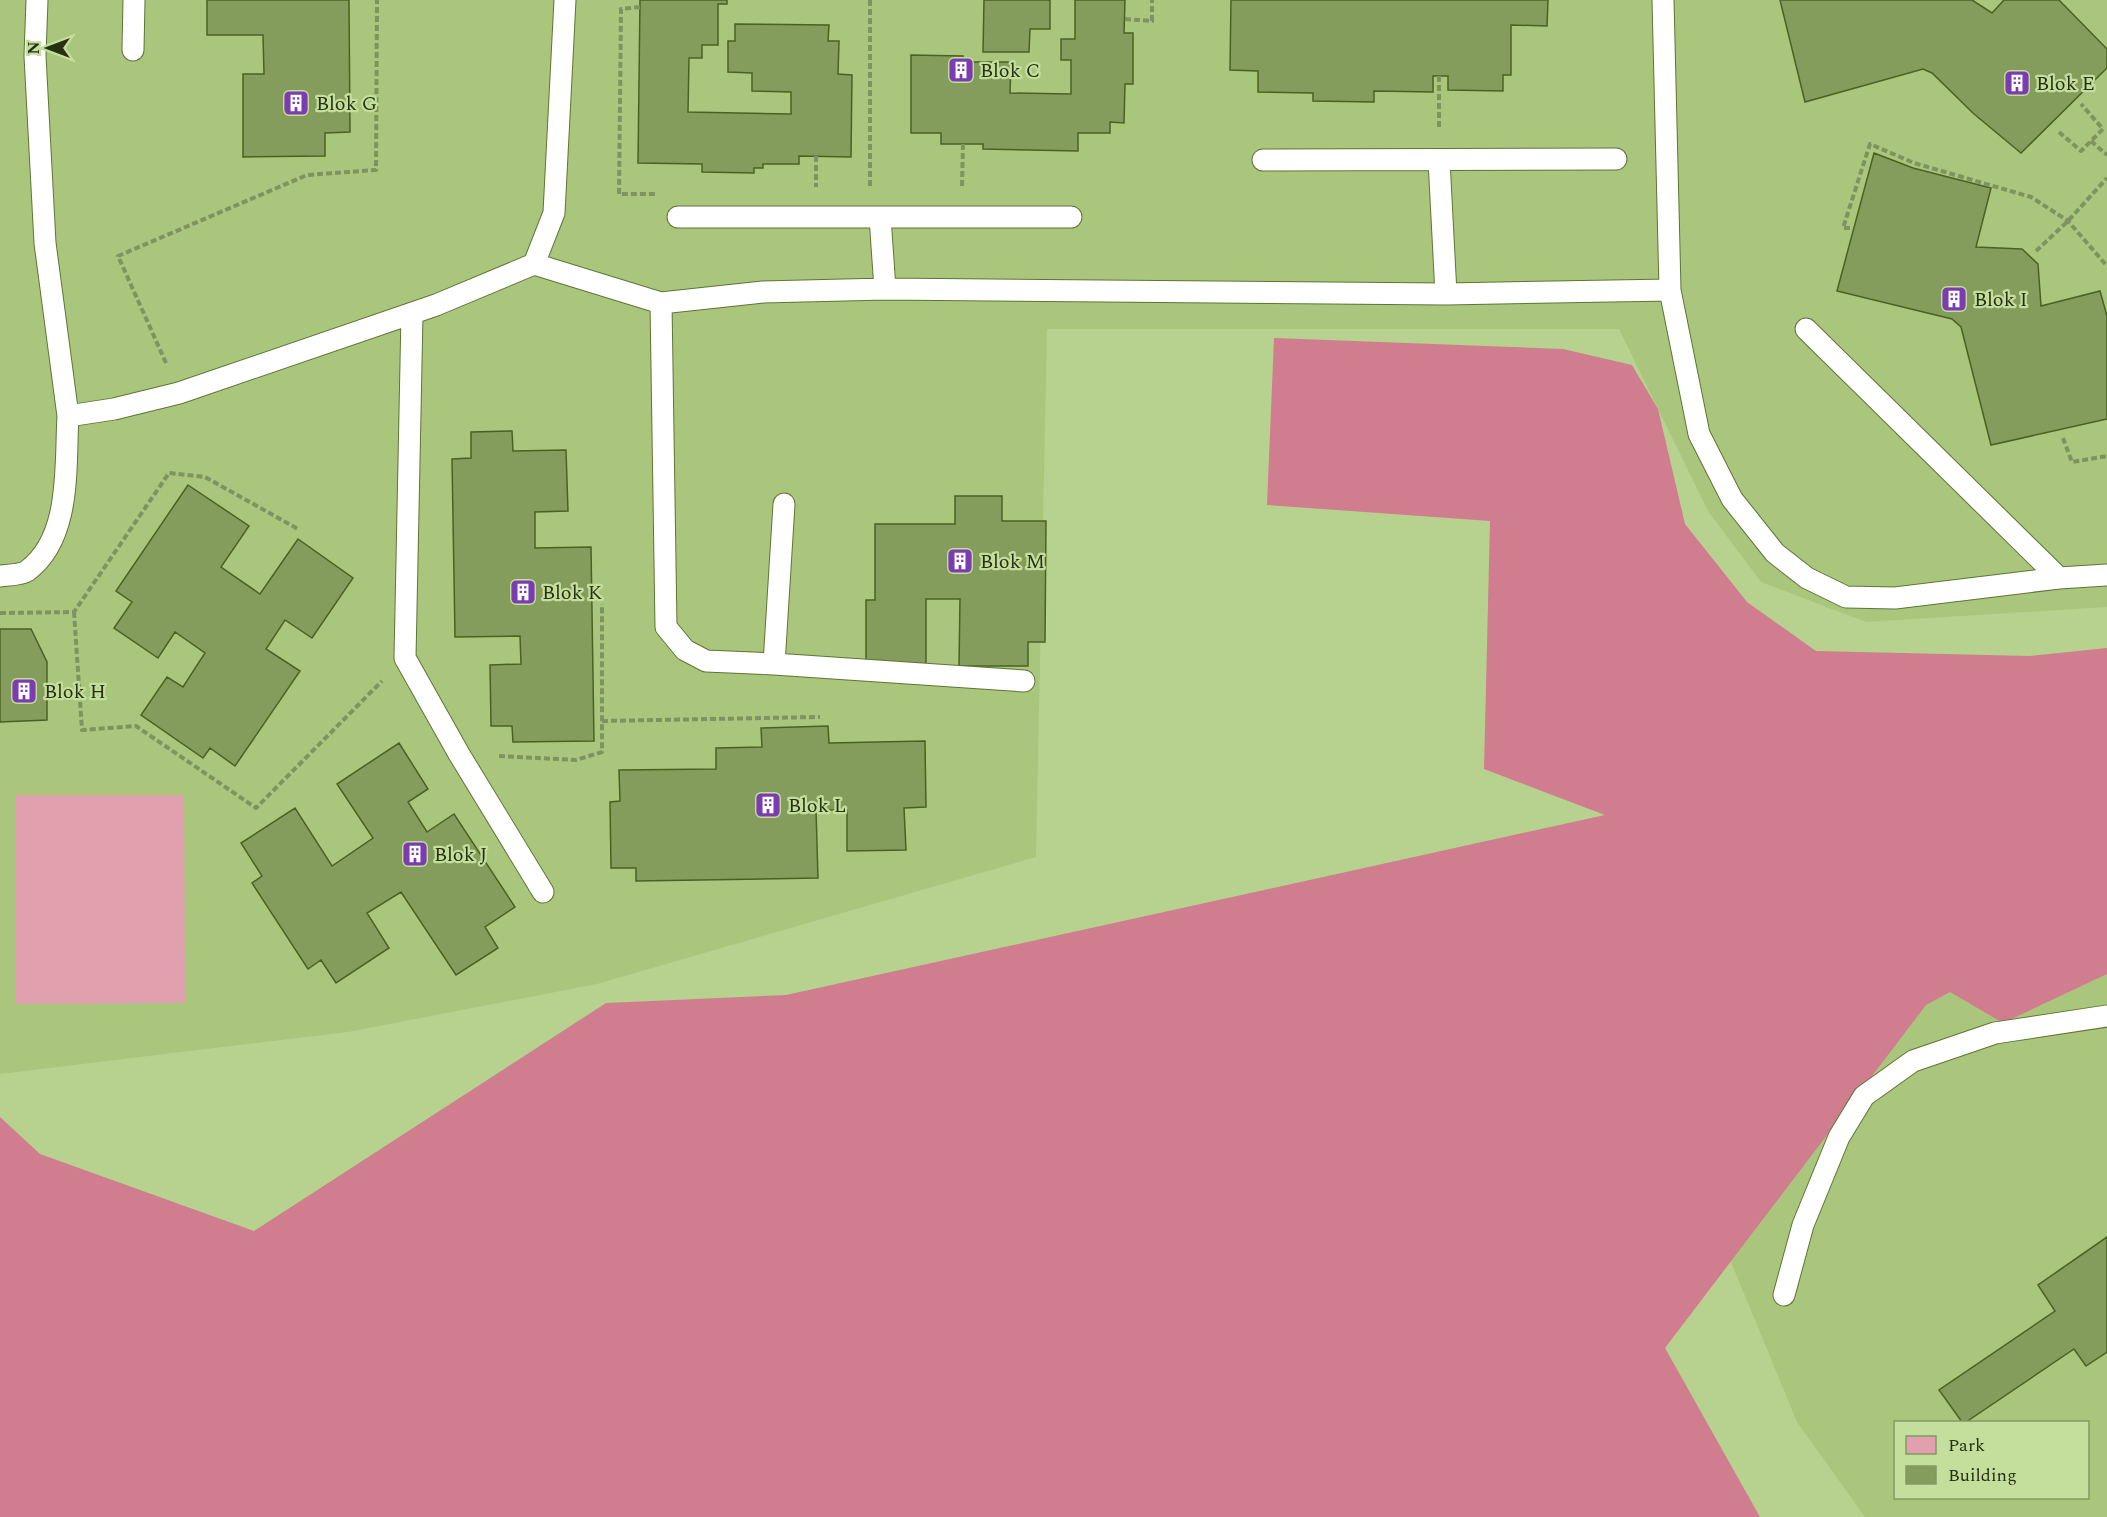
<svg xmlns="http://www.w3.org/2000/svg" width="2107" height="1517" font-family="Spectral,serif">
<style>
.built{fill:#aac67d;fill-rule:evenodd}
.green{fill:#e0a0ad}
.forest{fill:#cf7d8f}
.building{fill:#859d5c;stroke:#4b6121;stroke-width:1.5}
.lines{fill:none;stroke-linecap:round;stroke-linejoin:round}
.service-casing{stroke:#5e7535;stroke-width:23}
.path{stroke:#7e935f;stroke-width:4;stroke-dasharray:6 3;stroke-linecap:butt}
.service{stroke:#fff;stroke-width:21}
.labels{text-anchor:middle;stroke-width:4.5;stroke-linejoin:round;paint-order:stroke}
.poi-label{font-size:20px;fill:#263015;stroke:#c4df9b;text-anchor:start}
</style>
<rect width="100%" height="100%" fill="#b7d28e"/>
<!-- built -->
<path class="built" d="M 0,0 L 2107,0 L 2107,607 L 1866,622 L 1761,582 L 1708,511 L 1619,329 L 1047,329 L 1036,857 L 597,984 L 348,1032 L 0,1074 Z
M 2107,853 L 2107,1517 L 1865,1517 L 1797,1422 L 1688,1158 ZM 1896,1422 L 2088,1422 L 2088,1498 L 1896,1498 Z"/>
<!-- green -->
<path class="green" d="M 16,795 L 184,795 L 185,1003 L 16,1004 Z"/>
<!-- forest -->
<path class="forest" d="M 1274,338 L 1563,349 L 1632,365 L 1658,409 L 1685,524 L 1747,602 L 1816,651 L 2029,656 L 2107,648 L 2107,974 L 2003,1023 L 1950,992 L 1926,1005 L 1665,1348 L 1760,1517 L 0,1517 L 0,1117 L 40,1154 L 254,1231 L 606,1003 L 786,995 L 1605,815 L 1484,769 L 1490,521 L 1267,505 Z"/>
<!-- building -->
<path class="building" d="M 207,0 L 349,0 L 350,132 L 325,133 L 325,156 L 243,157 L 243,74 L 264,74 L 263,35 L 207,35 Z
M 640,0 L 727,0 L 727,4 L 718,4 L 718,45 L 702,45 L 702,58 L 689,58 L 688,112 L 791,114 L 791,92 L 752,91 L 752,73 L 728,72 L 728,41 L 735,41 L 735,24 L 829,25 L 828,41 L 839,41 L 838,74 L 852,75 L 851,157 L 799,156 L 799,164 L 763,164 L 763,168 L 754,168 L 754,173 L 702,172 L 702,164 L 638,163 Z
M 984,0 L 1050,0 L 1050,29 L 1030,29 L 1029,52 L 983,52 Z
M 1075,0 L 1125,0 L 1124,33 L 1133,33 L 1133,84 L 1125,84 L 1124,123 L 1110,122 L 1110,133 L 1078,133 L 1078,151 L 983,149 L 983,144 L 941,144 L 941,133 L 911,133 L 911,55 L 963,56 L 963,62 L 1011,62 L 1010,93 L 1071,94 L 1071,60 L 1061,60 L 1061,39 L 1075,39 Z
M 1231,0 L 1548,0 L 1547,26 L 1511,25 L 1511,75 L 1503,75 L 1503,91 L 1448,90 L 1448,76 L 1433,76 L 1433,92 L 1374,91 L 1374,102 L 1313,101 L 1313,93 L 1258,92 L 1258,71 L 1230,70 Z
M 1780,0 L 1972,0 L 1992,13 L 2004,0 L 2059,0 L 2107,49 L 2107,68 L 2021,153 L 1974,114 L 1932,73 L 1923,69 L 1805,102 Z
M 1874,153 L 1913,168 L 1991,188 L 1976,247 L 2022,249 L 2038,264 L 2041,306 L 2100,291 L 2107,316 L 2107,419 L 1991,445 L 1961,327 L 1952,319 L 1837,291 Z
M 512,431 L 513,451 L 566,450 L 568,511 L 535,512 L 535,548 L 591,547 L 594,741 L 513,742 L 512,726 L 491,726 L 490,665 L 521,664 L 520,636 L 455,637 L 452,459 L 471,458 L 471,432 Z
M 188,485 L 249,526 L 221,567 L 260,594 L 298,539 L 353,578 L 312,638 L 285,620 L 266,649 L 300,671 L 235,766 L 210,748 L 203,758 L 141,715 L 167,677 L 183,687 L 205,653 L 175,632 L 158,658 L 114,628 L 132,602 L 116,591 Z
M 955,496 L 1002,496 L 1002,521 L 1046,521 L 1045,642 L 1028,642 L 1028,666 L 959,666 L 960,599 L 926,599 L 926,669 L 866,669 L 866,600 L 875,600 L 875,524 L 955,524 Z
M 0,629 L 31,629 L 47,662 L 47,720 L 0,722 Z
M 828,726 L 829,743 L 925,741 L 926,807 L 904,808 L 906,850 L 847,851 L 847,810 L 816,810 L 818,878 L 636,881 L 636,868 L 611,868 L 610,802 L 620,801 L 619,770 L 716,769 L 716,748 L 762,747 L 761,728 Z
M 399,743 L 428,789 L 408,802 L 427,832 L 454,814 L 515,907 L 485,927 L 498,948 L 456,975 L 401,892 L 367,913 L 389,948 L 336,983 L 321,960 L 308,969 L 252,883 L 262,876 L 241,843 L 295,808 L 332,866 L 373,838 L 337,784 Z
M 2107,1237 L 2107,1352 L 2086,1366 L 2074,1349 L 1966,1422 L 1962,1422 L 1939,1390 L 2055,1311 L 2038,1285 Z"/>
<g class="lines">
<defs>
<path id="service" d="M 37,0 L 35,56 L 45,243 L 68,416 L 114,409 L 179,393 L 436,305 L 534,264 L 661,303 L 763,292 L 885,289
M 133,50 L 134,0
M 1263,160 L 1616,159
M 1439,160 L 1446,294
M 678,217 L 1071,217
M 880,217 L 885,289 L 1446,294 L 1670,290 L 1663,0
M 534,264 L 554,213 L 565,0
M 1670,290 L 1699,434 L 1732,499 L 1775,553 L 1807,578 L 1846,597 L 1895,598 L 2059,578 L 2107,575
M 661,303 L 666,627 L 685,650 L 706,661 L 774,664 L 784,504
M 412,314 L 405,658 L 459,754 L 543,892
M 1806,329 L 2059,578
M 0,576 C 8,575 21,575 27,571 C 72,538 65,465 68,416
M 774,664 L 1024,681
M 1784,1295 L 1803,1225 L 1839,1137 L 1864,1096 L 1913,1061 L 1995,1033 L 2107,1016"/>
</defs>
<!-- service casing -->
<use href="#service" class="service-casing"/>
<!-- path -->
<path class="path" d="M 640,7 L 621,9 L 619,194 L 656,194
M 1125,19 L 1152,21 L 1152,0
M 1439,76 L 1439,129
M 2059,132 L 2081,151 L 2103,129 L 2081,104
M 2091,141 L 2107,155
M 816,156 L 816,187
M 870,186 L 870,0
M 962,186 L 963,144
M 1850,228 L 1843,228 L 1870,144 L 1914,163 L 2031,197 L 2068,221 L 2107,266
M 2036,251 L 2068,221 L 2107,178
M 166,363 L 118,256 L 307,175 L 376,170 L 377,0
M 2063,438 L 2072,462 L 2107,456
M 74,612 L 82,730 L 136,726 L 256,808 L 382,681
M 0,613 L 74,612 L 169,473 L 205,477 L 298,529
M 602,721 L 820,717
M 499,756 L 576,760 L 602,752 L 602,604"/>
<!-- service -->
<use href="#service" class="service"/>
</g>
<!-- icons -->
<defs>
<symbol id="building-square" viewBox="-11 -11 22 22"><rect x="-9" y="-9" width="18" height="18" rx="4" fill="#7b3cb1" stroke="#c4df9b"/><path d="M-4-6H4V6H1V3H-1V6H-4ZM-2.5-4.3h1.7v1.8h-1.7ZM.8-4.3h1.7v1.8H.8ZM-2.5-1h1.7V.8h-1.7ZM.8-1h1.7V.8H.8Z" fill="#fff"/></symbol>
</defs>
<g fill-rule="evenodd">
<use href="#building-square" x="946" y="55" width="30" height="30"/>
<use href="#building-square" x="2002" y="68" width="30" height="30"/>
<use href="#building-square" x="281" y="88" width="30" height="30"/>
<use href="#building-square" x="1939" y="284" width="30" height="30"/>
<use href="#building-square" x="945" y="546" width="30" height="30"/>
<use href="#building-square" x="508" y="577" width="30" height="30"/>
<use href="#building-square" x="9" y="676" width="30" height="30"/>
<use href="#building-square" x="753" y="790" width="30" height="30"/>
<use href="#building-square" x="400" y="839" width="30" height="30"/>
</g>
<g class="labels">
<!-- poi labels -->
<g class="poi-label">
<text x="980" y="77">Blok C</text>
<text x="2036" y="90">Blok E</text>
<text x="316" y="110">Blok G</text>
<text x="1974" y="306">Blok I</text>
<text x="980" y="568">Blok M</text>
<text x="542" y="599">Blok K</text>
<text x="44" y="698">Blok H</text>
<text x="788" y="812">Blok L</text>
<text x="434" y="861">Blok J</text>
</g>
</g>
<!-- legend -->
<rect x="1894" y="1421" width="195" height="78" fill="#c4df9b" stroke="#859965" stroke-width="1.5"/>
<rect x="1906" y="1436" width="30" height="18" fill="#e0a0ad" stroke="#859965" stroke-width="1.5"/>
<text x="1948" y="1451" font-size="18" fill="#263015">Park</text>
<rect x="1906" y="1466" width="30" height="18" fill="#859d5c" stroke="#859965" stroke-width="1.5"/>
<text x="1948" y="1481" font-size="18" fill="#263015">Building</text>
<!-- north arrow -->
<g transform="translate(48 48) rotate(270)" stroke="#c4df9b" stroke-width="4.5" paint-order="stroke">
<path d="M0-4.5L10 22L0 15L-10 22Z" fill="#263015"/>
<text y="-9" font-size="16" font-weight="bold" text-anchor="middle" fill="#263015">N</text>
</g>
</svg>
